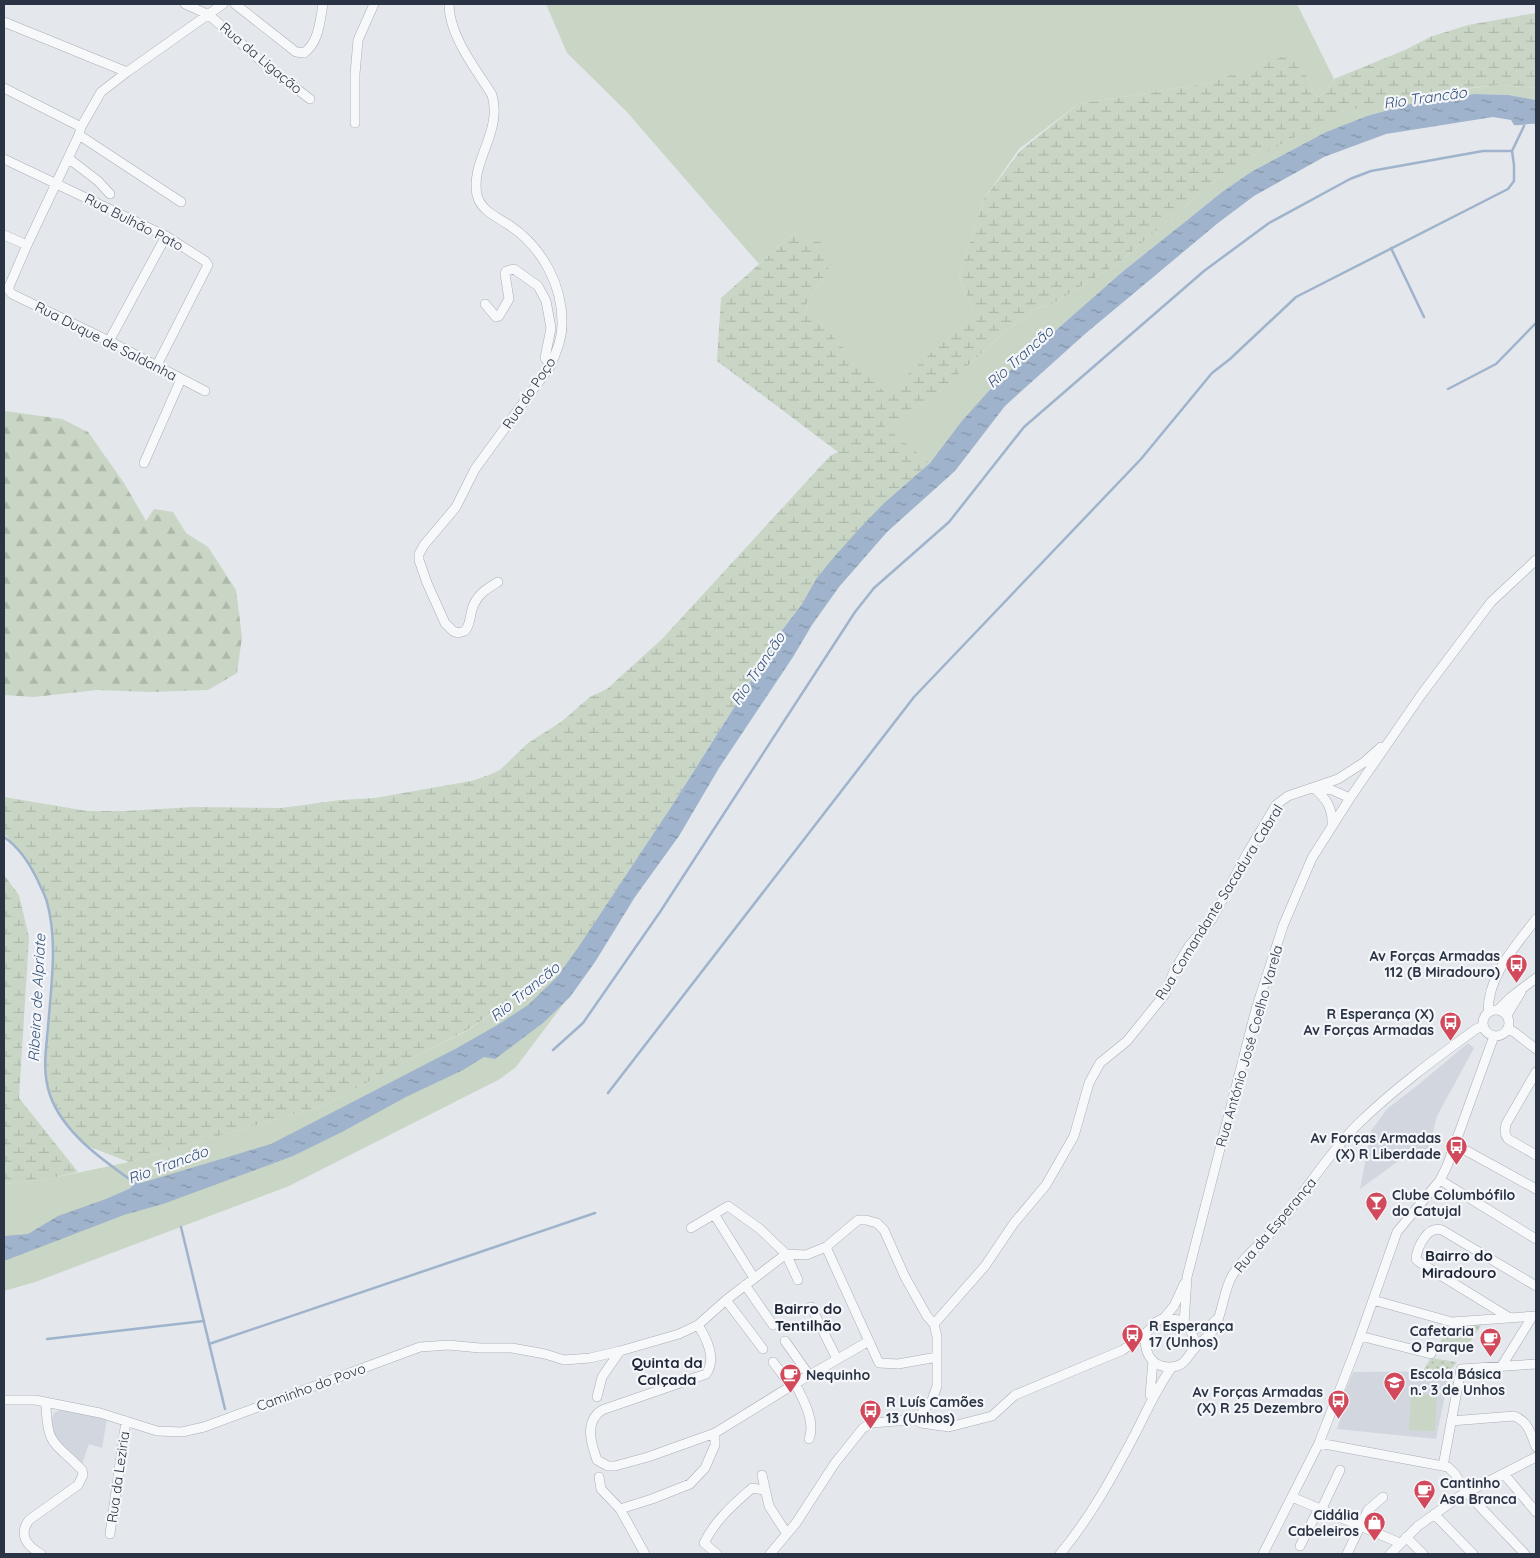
<svg xmlns="http://www.w3.org/2000/svg" width="1540" height="1558" font-family="Quicksand,sans-serif">
<style>
.built{fill:#d2d6de}
.grass{fill:#c9d6c5}
.forest{fill:url(#forest-firs)}
.wetland{fill:url(#wetland-marsh)}
.park{fill:url(#park-dots)}
.water{fill:url(#water-ripples)}
.lines{fill:none;stroke-linecap:round;stroke-linejoin:round}
.stream{stroke:#9fb4cc;stroke-width:2.5}
.minor-casing{stroke:#a9aeb7;stroke-width:10}
.minor{stroke:#f7f8fa;stroke-width:9}
.labels{text-anchor:middle;stroke-width:4.5;stroke-linejoin:round;paint-order:stroke}
.street-label{font-size:14px;fill:#2b3445;stroke:#f4f6f9}
.poi-label{font-size:14px;font-weight:bold;fill:#2b3445;stroke:#f4f6f9;text-anchor:end}
.water-label{font-size:15px;font-style:italic;fill:#34527a;stroke:#f4f6f9}
.neighbourhood-label{font-size:15px;font-weight:bold;fill:#1d2536;stroke:#f4f6f9}
</style>
<defs>
<pattern id="forest-firs" width="22" height="20" patternUnits="userSpaceOnUse" patternTransform="scale(1.25)"><rect width="22" height="20" fill="#c9d6c5"/><path d="M5 1l3.5 6h-7zM16 11l3.5 6h-7z" fill="#adb8ab"/></pattern>
<pattern id="wetland-marsh" width="20" height="14" patternUnits="userSpaceOnUse" patternTransform="scale(1.25)"><rect width="20" height="14" fill="#c9d6c5"/><path d="M1 5h8M5 5V1M11 12h8M15 12V8" fill="none" stroke="#adb8ab"/></pattern>
<pattern id="park-dots" width="8" height="8" patternUnits="userSpaceOnUse" patternTransform="scale(1.25)"><rect width="8" height="8" fill="#c9d6c5"/><path d="M2 2h.1M6 6h.1" fill="none" stroke="#adb8ab" stroke-width="1.8" stroke-linecap="round"/></pattern>
<pattern id="water-ripples" width="26" height="14" patternUnits="userSpaceOnUse" patternTransform="scale(1.25)"><rect width="26" height="14" fill="#9fb4cc"/><path d="M2 4q2-2 4 0t4 0M15 11q2-2 4 0t4 0" fill="none" stroke="#8293a7"/></pattern>
</defs>
<rect width="100%" height="100%" fill="#e4e7ec"/>
<!-- built -->
<path class="built" d="M 1468,1043 L 1474,1048 L 1437,1116 L 1426,1160 L 1411,1152 L 1360,1189 L 1371,1131 L 1387,1109 L 1418,1085 Z
M 1450,1371 L 1436,1439 L 1337,1429 L 1343,1409 L 1345,1392 L 1353,1372 Z
M 60,1410 L 107,1419 L 102,1448 L 89,1444 L 82,1464 L 62,1448 L 57,1441 L 51,1423 L 54,1413 Z"/>
<!-- grass -->
<path class="grass" d="M 546,4 L 1297,4 L 1334,79 L 1327,90 L 1318,98 L 1305,74 L 1290,55 L 1209,83 L 1078,104 L 1019,149 L 984,199 L 959,276 L 974,314 L 886,395 L 805,306 L 833,262 L 795,232 L 759,264 L 626,111 L 567,53 Z
M 1500,85 L 1536,88 L 1536,100 L 1509,95 L 1475,94 L 1410,104 L 1367,116 L 1326,132 L 1251,172 L 1222,192 L 1122,272 L 1071,317 L 1038,346 L 961,422 L 930,463 L 883,426 L 930,400 L 1008,329 L 1027,317 L 1032,310 L 1052,304 L 1117,264 L 1217,179 L 1284,141 L 1341,112 L 1401,96 Z
M 577,949 L 595,962 L 516,1067 L 500,1079 L 289,1186 L 35,1282 L 4,1291 L 4,1184 L 48,1179 L 129,1162 L 325,1105 L 416,1056 L 465,1032 L 510,1002 Z
M 1411,1394 L 1437,1395 L 1435,1431 L 1409,1430 Z"/>
<!-- forest -->
<path class="forest" d="M 4,409 L 5,411 L 62,419 L 88,432 L 124,483 L 146,521 L 154,509 L 173,512 L 186,533 L 208,547 L 236,590 L 242,637 L 237,673 L 208,690 L 150,692 L 97,690 L 34,697 L 4,695 Z"/>
<!-- wetland -->
<path class="wetland" d="M 1536,13 L 1536,88 L 1500,85 L 1437,91 L 1341,112 L 1217,179 L 1117,264 L 1052,304 L 1032,310 L 1027,317 L 1008,329 L 930,400 L 884,426 L 930,463 L 884,503 L 816,579 L 802,604 L 766,650 L 764,660 L 675,801 L 577,949 L 510,1002 L 464,1032 L 416,1056 L 325,1105 L 129,1162 L 85,1145 L 64,1120 L 50,1095 L 44,1070 L 52,986 L 52,932 L 47,902 L 30,865 L 4,833 L 4,797 L 87,811 L 125,811 L 194,807 L 281,808 L 341,800 L 375,798 L 471,781 L 489,775 L 500,770 L 528,743 L 561,722 L 590,697 L 607,689 L 662,639 L 830,456 L 838,452 L 717,361 L 721,298 L 795,232 L 822,243 L 833,262 L 805,306 L 886,394 L 974,314 L 959,276 L 984,199 L 1020,151 L 1078,104 L 1209,83 L 1290,54 L 1305,74 L 1318,98 L 1327,90 L 1334,79 L 1405,50 L 1430,37 L 1468,25 Z
M 4,875 L 19,895 L 29,937 L 19,1098 L 78,1172 L 48,1179 L 4,1184 Z"/>
<!-- park -->
<path class="park" d="M 1451,1324 L 1455,1326 L 1482,1324 L 1462,1354 L 1435,1350 Z
M 1431,1358 L 1457,1362 L 1450,1371 L 1422,1372 Z"/>
<!-- water -->
<path class="water" d="M 1475,94 L 1509,95 L 1536,100 L 1536,124 C 1529,123 1522,126 1514,125 L 1511,120 L 1493,117 L 1386,134 L 1324,157 L 1254,196 L 1218,223 L 1085,334 L 1005,406 L 955,471 L 887,532 L 839,587 L 812,625 L 793,657 L 719,768 L 679,836 L 635,897 L 595,962 L 570,997 L 543,1023 L 495,1059 L 484,1057 L 463,1070 L 406,1097 L 342,1132 L 293,1156 L 163,1204 L 124,1215 L 4,1261 L 4,1236 L 28,1234 L 58,1216 L 106,1199 L 131,1188 L 132,1182 L 137,1178 L 141,1183 L 271,1144 L 457,1048 L 499,1024 L 528,1005 L 557,977 L 577,949 L 675,801 L 764,660 L 766,651 L 802,604 L 816,579 L 834,557 L 860,528 L 884,503 L 930,463 L 961,422 L 996,383 L 1122,272 L 1186,221 L 1222,192 L 1251,172 L 1326,132 L 1367,116 L 1410,104 Z"/>
<g class="lines">
<!-- stream -->
<path class="stream" d="M 1391,248 L 1424,317
M 1448,389 L 1496,364 L 1536,323
M 4,837 C 20,848 30,864 38,881 C 41,888 45,895 47,902 C 58,942 51,987 48,1027 C 46,1050 42,1072 50,1095 C 63,1133 104,1161 135,1183
M 553,1050 L 583,1023 L 660,912 L 855,612 L 874,588 L 949,522 L 1024,427 L 1204,271 L 1269,223 L 1350,179 L 1371,171 L 1483,151 L 1512,151
M 608,1093 L 914,697 L 1141,459 L 1212,373 L 1230,359 L 1296,297 L 1508,189 L 1514,181 L 1514,165 L 1512,151 L 1524,126
M 181,1227 L 225,1409
M 47,1339 L 204,1321
M 209,1344 L 595,1213"/>
<defs>
<path id="minor" d="M 185,4 L 209,15 L 267,66 L 310,99
M 235,4 L 296,52 L 304,53 C 319,42 320,21 323,4
M 449,4 C 449,36 476,69 492,95 C 503,132 470,161 477,195 C 481,211 497,217 509,225 C 542,247 563,285 562,325 C 562,339 556,352 551,365 L 475,469 L 456,507 L 424,545 L 419,554 L 419,560 L 427,583 L 445,623 L 453,631 L 458,633 L 465,631 C 472,622 469,614 474,604 C 479,593 488,588 498,582
M 4,22 L 127,72
M 4,88 L 81,127
M 355,123 L 355,74 L 358,40 L 374,4
M 79,135 L 181,202
M 68,158 L 98,181 L 110,194
M 4,159 L 166,236 L 205,261 L 208,265 L 157,365
M 4,235 L 27,245
M 485,304 L 496,317 L 499,316 L 509,299 L 505,274 L 506,271 L 514,269 L 538,286 L 546,301 L 551,328 L 545,358 L 551,365
M 109,341 L 166,236
M 205,391 L 109,341 L 12,294 L 8,289 L 27,245 L 79,135 L 81,127 L 101,92 L 127,72 L 223,4
M 144,463 L 181,379
M 1314,788 C 1327,799 1333,809 1332,826
M 1317,788 L 1332,790 L 1350,798
M1483 1023a13 13 0 1 1 26 0a13 13 0 1 1-26 0Z
M 1498,1010 L 1511,997 L 1536,978
M 1488,1012 C 1488,975 1515,947 1536,919
M 1507,1015 L 1521,992
M 1508,1029 L 1514,1032 L 1536,1049
M 1536,1072 L 1506,1124 C 1505,1130 1504,1134 1508,1139 L 1536,1155
M 1456,1145 L 1536,1189
M 1440,1180 L 1536,1239
M 714,1214 L 754,1278
M 691,1228 L 728,1206 L 760,1229 L 786,1254 L 798,1280
M 826,1247 L 879,1363 L 898,1364 L 937,1357
M 745,1285 L 773,1325
M 726,1300 L 763,1349
M 1373,1300 L 1452,1322 L 1536,1316
M 811,1307 L 837,1359
M 1164,1318 L 1174,1306 L 1184,1284
M 1510,1318 L 1419,1262 L 1416,1259 C 1417,1248 1427,1225 1442,1230 L 1536,1286
M 934,1324 L 985,1266 L 1014,1223 L 1046,1185 L 1074,1136 L 1089,1083 L 1100,1063 L 1127,1041 L 1165,994 L 1174,971 L 1189,946 L 1212,919 L 1248,852 L 1276,805 L 1288,796 L 1338,779 L 1363,763 L 1381,747
M 1184,1324 L 1187,1277 L 1256,1009 L 1283,926 L 1312,858 L 1350,798 L 1421,695 L 1491,602 L 1536,560
M 698,1325 C 707,1339 717,1359 706,1374 L 602,1410 C 584,1422 591,1443 597,1460 L 608,1466 L 615,1466 L 648,1457 L 715,1433
M 1190,1329 L 1209,1327 L 1216,1320
M 1147,1332 C 1142,1349 1150,1367 1169,1367 C 1186,1367 1186,1357 1195,1348 C 1201,1341 1209,1337 1214,1329 C 1223,1313 1223,1292 1232,1276 C 1244,1255 1263,1243 1278,1225 C 1305,1192 1328,1154 1358,1124 C 1394,1089 1436,1058 1476,1029 L 1483,1026
M 1360,1336 L 1431,1354
M 785,1341 L 809,1375
M 773,1362 L 791,1386
M 1501,1367 L 1532,1317
M 795,1383 C 803,1400 816,1421 809,1439
M 1150,1395 L 1153,1361
M 597,1397 L 602,1377 L 620,1351
M 4,1400 L 35,1400 L 100,1413 L 157,1431 L 182,1432 L 204,1427 L 420,1347 L 448,1345 L 480,1348 L 512,1348 L 545,1354 L 564,1360 L 590,1358 L 620,1351 L 679,1334 L 698,1325 L 726,1300 L 786,1254
M 914,1418 L 921,1423 L 949,1427 L 992,1416 L 1015,1395 L 1123,1350 L 1147,1332 L 1156,1322 L 1164,1318 L 1179,1320 L 1190,1329 L 1194,1339 L 1194,1349
M 1451,1421 L 1514,1416 C 1528,1421 1531,1434 1536,1447
M 1319,1443 L 1448,1467 L 1455,1474 L 1467,1493 L 1525,1554
M 1443,1466 L 1461,1369 L 1536,1364
M 1504,1474 L 1536,1512
M 762,1475 L 769,1506 L 787,1534
M 599,1477 L 601,1489 L 620,1509 L 645,1554
M 1292,1497 L 1400,1543
M 620,1509 L 652,1499 L 690,1484 L 705,1468 L 715,1445 L 715,1433 L 791,1386 L 869,1341
M 1434,1514 L 1473,1554
M 110,1534 L 126,1421
M 1406,1537 L 1423,1554
M 1300,1546 L 1316,1514 L 1323,1506 L 1340,1470
M 41,1554 C 27,1546 18,1535 29,1520 L 78,1485 L 83,1475 L 82,1470 C 54,1441 47,1447 46,1403
M 717,1554 L 704,1543 C 716,1519 733,1505 752,1488 L 764,1490
M 770,1554 L 796,1523 L 835,1463 L 863,1428 L 872,1423 L 909,1420 L 920,1415 L 932,1400 L 937,1386 L 937,1337 L 934,1324 L 927,1316 L 905,1277 L 884,1230 L 877,1223 L 866,1220 L 858,1220 L 826,1247 L 806,1255 L 786,1254
M 1060,1554 C 1090,1518 1113,1476 1135,1434 C 1147,1411 1156,1389 1172,1367
M 1263,1554 L 1319,1443 L 1356,1348 L 1397,1232 L 1440,1180 L 1447,1166 L 1494,1036
M 1347,1554 L 1368,1510 L 1383,1497
M 1390,1554 L 1418,1526 L 1460,1496 L 1536,1457"/>
</defs>
<!-- minor casing -->
<use href="#minor" class="minor-casing"/>
<!-- minor -->
<use href="#minor" class="minor"/>
</g>
<!-- icons -->
<defs>
<symbol id="bus-pin" viewBox="-11 -11 22 30"><path d="M0 17L-7.5 6A9.5 9.5 0 1 1 7.5 6Z" fill="#d1495b" stroke="#f4f6f9"/><path d="M-5-6H5V4H4V6H2V4H-2V6H-4V4H-5ZM-3.5-4V0h7V-4ZM-3.5 1.2v1.5H-2V1.2ZM2 1.2v1.5H3.5V1.2Z" fill="#fff"/></symbol>
<symbol id="bar-pin" viewBox="-11 -11 22 30"><path d="M0 17L-7.5 6A9.5 9.5 0 1 1 7.5 6Z" fill="#d1495b" stroke="#f4f6f9"/><path d="M-6-5H6L.8 .8V4.5H3.5V6h-7V4.5H-.8V.8Z" fill="#fff"/></symbol>
<symbol id="cafe-pin" viewBox="-11 -11 22 30"><path d="M0 17L-7.5 6A9.5 9.5 0 1 1 7.5 6Z" fill="#d1495b" stroke="#f4f6f9"/><path d="M-5.5-4.5H6V0H3Q3 3.5 0 3.5H-2.5Q-5.5 3.5-5.5 0ZM3-3.2v2h1.7v-2ZM-6 4.5H4V6H-6Z" fill="#fff"/></symbol>
<symbol id="school-pin" viewBox="-11 -11 22 30"><path d="M0 17L-7.5 6A9.5 9.5 0 1 1 7.5 6Z" fill="#d1495b" stroke="#f4f6f9"/><path d="M0-5L7-2L0 1L-7-2ZM-4 1L0 2.5L4 1V4Q0 6-4 4Z" fill="#fff"/></symbol>
<symbol id="shop-pin" viewBox="-11 -11 22 30"><path d="M0 17L-7.5 6A9.5 9.5 0 1 1 7.5 6Z" fill="#d1495b" stroke="#f4f6f9"/><path d="M-5-2.5h2.3a2.7 3.5 0 0 1 5.4 0H5L5.5 6h-11ZM-1.5-2.5h3a1.5 2.3 0 0 0-3 0Z" fill="#fff"/></symbol>
</defs>
<g fill-rule="evenodd">
<use href="#bus-pin" x="1504" y="952" width="25" height="34"/>
<use href="#bus-pin" x="1438" y="1010" width="25" height="34"/>
<use href="#bus-pin" x="1444" y="1134" width="25" height="34"/>
<use href="#bar-pin" x="1364" y="1190" width="25" height="34"/>
<use href="#bus-pin" x="1120" y="1322" width="25" height="34"/>
<use href="#cafe-pin" x="1478" y="1326" width="25" height="34"/>
<use href="#cafe-pin" x="778" y="1362" width="25" height="34"/>
<use href="#school-pin" x="1382" y="1370" width="25" height="34"/>
<use href="#bus-pin" x="1326" y="1388" width="25" height="34"/>
<use href="#bus-pin" x="858" y="1398" width="25" height="34"/>
<use href="#cafe-pin" x="1412" y="1478" width="25" height="34"/>
<use href="#shop-pin" x="1362" y="1510" width="25" height="34"/>
</g>
<g class="labels">
<!-- street labels -->
<g class="street-label">
<text transform="translate(261 58) rotate(40)" y="5">Rua da Ligação</text>
<text transform="translate(134 222) rotate(27)" y="5">Rua Bulhão Pato</text>
<text transform="translate(106 341) rotate(27)" y="5">Rua Duque de Saldanha</text>
<text transform="translate(529 393) rotate(-56)" y="5">Rua do Poço</text>
<text transform="translate(1219 902) rotate(-58)" y="5">Rua Comandante Sacadura Cabral</text>
<text transform="translate(1249 1046) rotate(-74)" y="5">Rua António José Coelho Varela</text>
<text transform="translate(1275 1225) rotate(-50)" y="5">Rua da Esperança</text>
<text transform="translate(311 1387) rotate(-20)" y="5">Caminho do Povo</text>
<text transform="translate(118 1477) rotate(-82)" y="5">Rua da Leziria</text>
</g>
<!-- poi labels -->
<g class="poi-label">
<text x="1500" y="961">Av Forças Armadas<tspan x="1500" dy="16">112 (B Miradouro)</tspan></text>
<text x="1434" y="1019">R Esperança (X)<tspan x="1434" dy="16">Av Forças Armadas</tspan></text>
<text x="1441" y="1143">Av Forças Armadas<tspan x="1441" dy="16">(X) R Liberdade</tspan></text>
<text x="1392" y="1200" text-anchor="start">Clube Columbófilo<tspan x="1392" dy="16">do Catujal</tspan></text>
<text x="1149" y="1331" text-anchor="start">R Esperança<tspan x="1149" dy="16">17 (Unhos)</tspan></text>
<text x="1474" y="1336">Cafetaria<tspan x="1474" dy="16">O Parque</tspan></text>
<text x="1410" y="1379" text-anchor="start">Escola Básica<tspan x="1410" dy="16">n.º 3 de Unhos</tspan></text>
<text x="806" y="1380" text-anchor="start">Nequinho</text>
<text x="1323" y="1397">Av Forças Armadas<tspan x="1323" dy="16">(X) R 25 Dezembro</tspan></text>
<text x="886" y="1407" text-anchor="start">R Luís Camões<tspan x="886" dy="16">13 (Unhos)</tspan></text>
<text x="1440" y="1488" text-anchor="start">Cantinho<tspan x="1440" dy="16">Asa Branca</tspan></text>
<text x="1359" y="1520">Cidália<tspan x="1359" dy="16">Cabeleiros</tspan></text>
</g>
<!-- water labels -->
<g class="water-label">
<text transform="translate(1425 98) rotate(-8)" y="5">Rio Trancão</text>
<text transform="translate(1020 357) rotate(-42)" y="5">Rio Trancão</text>
<text transform="translate(758 669) rotate(-56)" y="5">Rio Trancão</text>
<text transform="translate(525 992) rotate(-39)" y="5">Rio Trancão</text>
<text transform="translate(37 998) rotate(-87)" y="5">Ribeira de Alpriate</text>
<text transform="translate(168 1165) rotate(-20)" y="5">Rio Trancão</text>
</g>
<!-- neighbourhood labels -->
<g class="neighbourhood-label">
<text x="1459" y="1261">Bairro do<tspan x="1459" dy="17">Miradouro</tspan></text>
<text x="808" y="1314">Bairro do<tspan x="808" dy="17">Tentilhão</tspan></text>
<text x="667" y="1368">Quinta da<tspan x="667" dy="17">Calçada</tspan></text>
</g>
</g>
<!-- border -->
<rect width="1540" height="1558" fill="none" stroke="#2b3445" stroke-width="10"/>
</svg>
